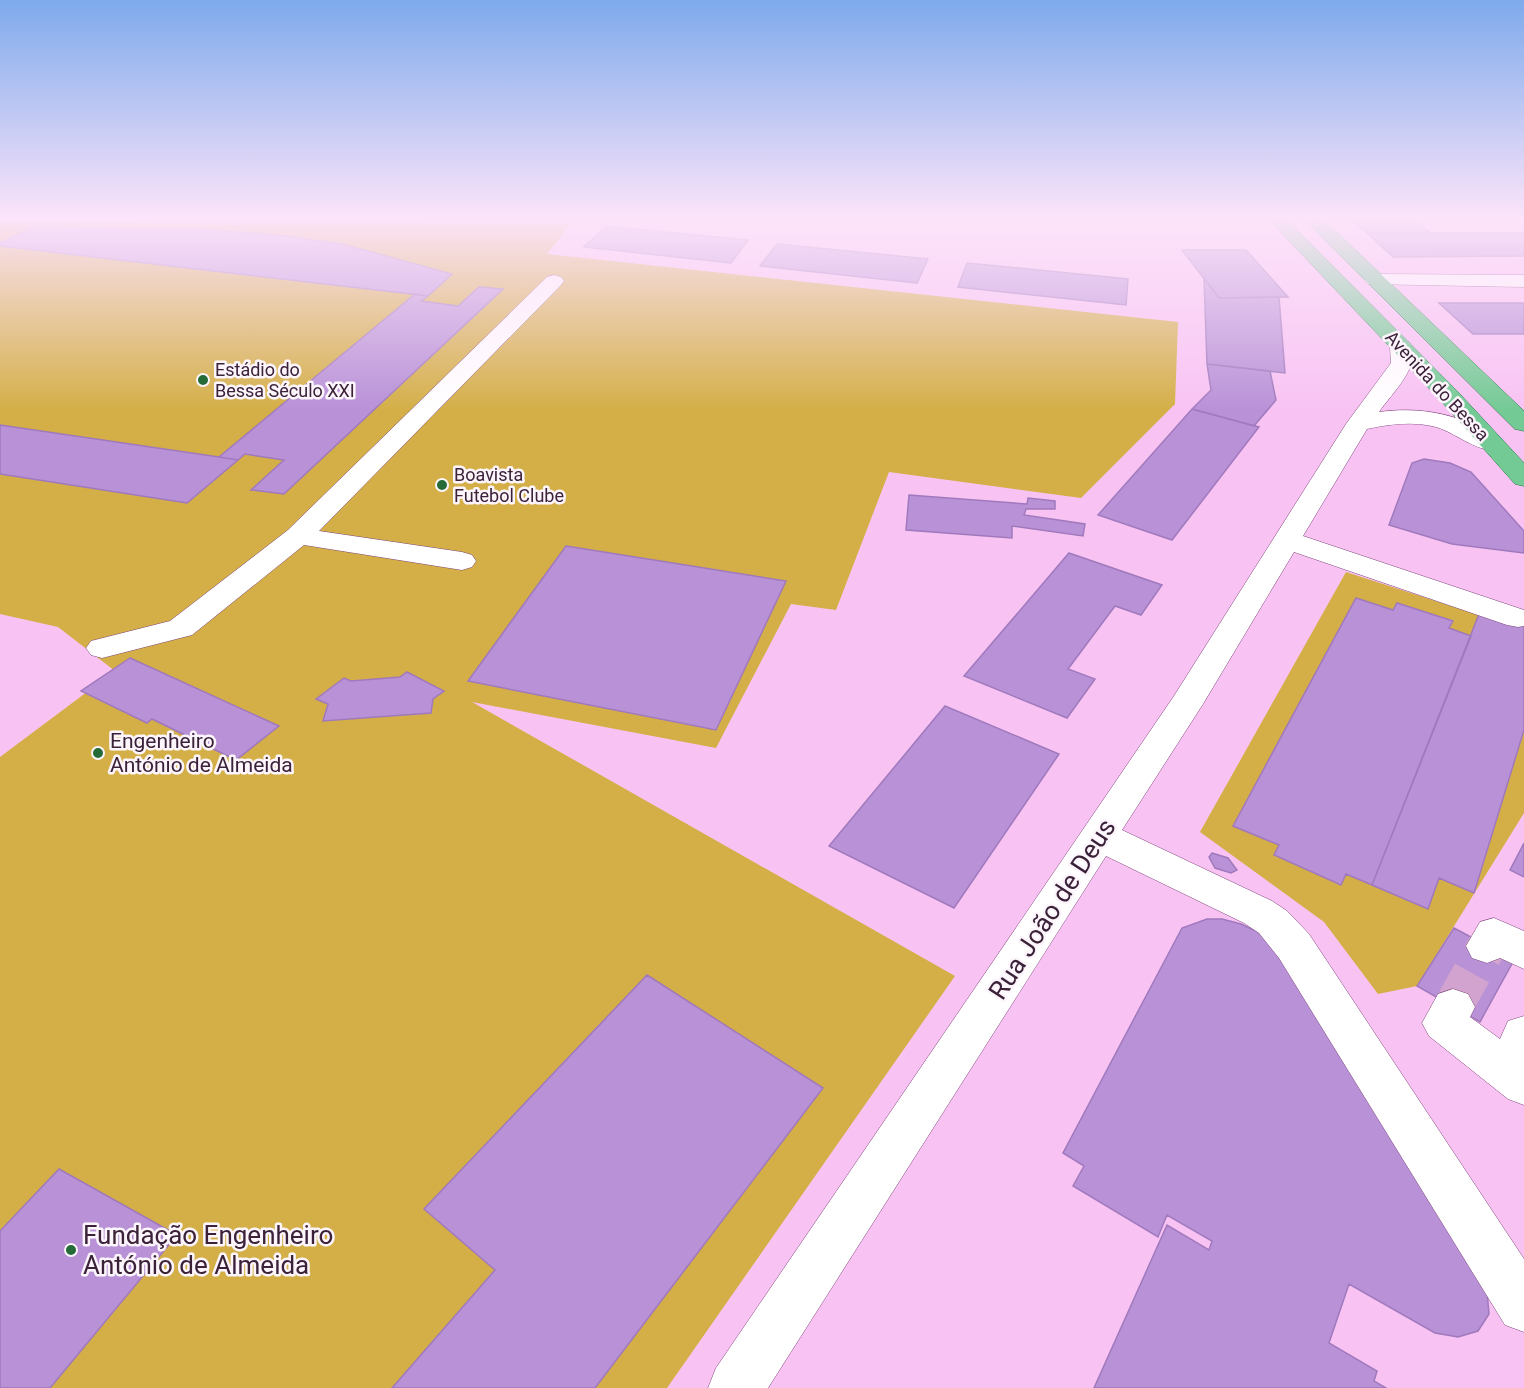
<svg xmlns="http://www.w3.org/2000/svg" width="1524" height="1388" font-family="Roboto,sans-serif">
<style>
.green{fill:#d4af47}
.building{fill:#b891d7;stroke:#a079bd;stroke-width:1.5}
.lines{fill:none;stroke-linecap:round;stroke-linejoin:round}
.minor-tunnel{stroke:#d2a3ce;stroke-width:39;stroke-dasharray:39 20;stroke-linecap:butt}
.minor-casing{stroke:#7f457b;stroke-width:1}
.major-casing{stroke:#227846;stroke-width:1}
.minor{fill:#fff;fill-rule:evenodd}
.major{fill:#73ca94;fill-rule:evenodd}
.poi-dot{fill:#246b38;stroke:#fcf6fc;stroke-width:2}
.labels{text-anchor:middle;stroke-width:5;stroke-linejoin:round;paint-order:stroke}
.far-poi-label{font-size:18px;fill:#3b2239;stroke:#fcf6fc;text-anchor:start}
.far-street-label{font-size:18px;fill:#3b2239;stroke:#fcf6fc}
.poi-label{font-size:21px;fill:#3b2239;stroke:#fcf6fc;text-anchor:start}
.near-street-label{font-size:26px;fill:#3b2239;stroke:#fcf6fc}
.near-poi-label{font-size:26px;fill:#3b2239;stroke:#fcf6fc;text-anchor:start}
</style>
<rect width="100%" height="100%" fill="#f8c3f3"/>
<!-- green -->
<path class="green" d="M 0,222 L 571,224 L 547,254 L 1178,322 L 1175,404 L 1081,498 L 889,472 L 836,610 L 791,604 L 716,748 L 472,702 L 955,976 L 667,1388 L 0,1388 L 0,757 L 115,671 L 58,627 L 0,614 Z
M 1346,572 L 1479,615 L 1471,636 L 1449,628 L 1452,621 L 1397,603 L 1393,610 L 1356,598 L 1234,826 L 1279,845 L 1274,855 L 1341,884 L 1346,874 L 1428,909 L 1439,878 L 1474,892 L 1524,730 L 1524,813 L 1417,986 L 1378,994 L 1324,922 L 1200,832 Z"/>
<!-- building -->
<path class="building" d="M 1348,217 L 1411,217 L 1431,233 L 1367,233 Z
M 606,226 L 748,240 L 731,263 L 584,247 Z
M 33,227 L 198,229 L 277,235 L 342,244 L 452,274 L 428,296 L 0,246 L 0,243 Z
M 1367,233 L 1524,233 L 1524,256 L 1393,257 Z
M 777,244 L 928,259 L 917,283 L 760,266 Z
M 1182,250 L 1246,250 L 1288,297 L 1219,298 Z
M 967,263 L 1128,279 L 1126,305 L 958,287 Z
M 1204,278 L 1219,298 L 1279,297 L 1285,373 L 1207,364 Z
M 479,287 L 503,289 L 284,494 L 251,490 L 284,460 L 245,454 L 238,460 L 219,457 L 415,294 L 428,296 L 421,301 L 458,306 Z
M 1439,303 L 1524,303 L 1524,334 L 1473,334 Z
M 1207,364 L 1270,371 L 1276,400 L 1254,426 L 1192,409 L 1211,390 Z
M 1192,409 L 1259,427 L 1172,540 L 1098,515 Z
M 0,425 L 219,457 L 238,460 L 187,503 L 0,474 Z
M 1424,459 L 1450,463 L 1471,472 L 1524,531 L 1524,553 L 1452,544 L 1389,525 L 1412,463 Z
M 909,495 L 1027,504 L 1028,498 L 1055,501 L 1055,509 L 1026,509 L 1024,515 L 1085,524 L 1083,536 L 1012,526 L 1012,538 L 906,530 Z
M 566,546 L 786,581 L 716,730 L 468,681 Z
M 1069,553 L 1162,585 L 1141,615 L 1115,606 L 1068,669 L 1095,679 L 1067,718 L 964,676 Z
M 1356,598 L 1393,610 L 1397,603 L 1453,621 L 1449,628 L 1471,636 L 1372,885 L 1346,874 L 1341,885 L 1274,855 L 1279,845 L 1233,826 Z
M 1524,611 L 1524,730 L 1474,893 L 1439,878 L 1428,909 L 1372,885 L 1479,614 Z
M 130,658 L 279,726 L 236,760 L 152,719 L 147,723 L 81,691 Z
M 407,672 L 444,691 L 433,699 L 431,713 L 323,721 L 328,704 L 316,699 L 344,678 L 351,681 L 400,677 Z
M 945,706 L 1059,754 L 954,908 L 829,846 Z
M 1524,843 L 1524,877 L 1510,870 Z
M 1212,853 L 1228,858 L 1237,870 L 1231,873 L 1215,868 L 1209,857 Z
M 1207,919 L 1222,919 L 1241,924 L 1260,933 L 1276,946 L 1487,1291 L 1489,1314 L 1478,1331 L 1458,1337 L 1435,1333 L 1349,1284 L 1329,1343 L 1377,1371 L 1374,1381 L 1386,1388 L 1094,1388 L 1167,1225 L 1209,1250 L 1212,1241 L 1167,1215 L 1158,1237 L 1073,1186 L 1084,1166 L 1063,1153 L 1182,928 Z
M 1454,928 L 1514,960 L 1480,1022 L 1417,986 Z
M 647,975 L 823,1088 L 595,1388 L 392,1388 L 495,1270 L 424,1209 Z
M 59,1169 L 177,1235 L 50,1388 L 0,1388 L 0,1231 Z"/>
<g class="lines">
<!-- minor-tunnel -->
<path class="minor-tunnel" d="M 1453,1007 L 1487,946"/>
<defs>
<path id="minor" d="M 1375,274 L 1524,275 L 1524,287 L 1368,284 L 1365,280 L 1368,276 Z
M 554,275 L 561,277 L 564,281 L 561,285 L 319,531 L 462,552 L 472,555 L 476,561 L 472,567 L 462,570 L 304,545 L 192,635 L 102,658 L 91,655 L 86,648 L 91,641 L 170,621 L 288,530 L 547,277 Z
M 1401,340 L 1409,342 C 1424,364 1391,394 1379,412 C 1415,407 1448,412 1481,428 C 1490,432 1499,436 1504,444 L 1501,449 C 1479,455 1457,433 1436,427 C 1414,421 1389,424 1367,429 L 1303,536 L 1524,610 L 1524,626 L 1518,627 L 1507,625 L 1294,552 L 1203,704 L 1122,830 L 1272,901 L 1287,911 L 1309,934 L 1524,1259 L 1524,1332 L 1505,1325 L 1279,958 L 1259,933 L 1244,923 L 1106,856 L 768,1388 L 708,1388 L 716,1368 L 1174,696 L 1346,424 L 1391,363 L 1390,347 L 1393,342 Z
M 1494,918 L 1524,931 L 1524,969 L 1500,958 L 1487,963 L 1472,958 L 1466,946 L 1480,922 Z
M 1453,989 L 1468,994 L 1475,1007 L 1470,1017 L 1500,1039 L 1508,1021 L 1524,1016 L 1524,1105 L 1508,1099 L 1429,1036 L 1422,1023 L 1438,994 Z"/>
<path id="major" d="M 1267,217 L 1284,217 L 1458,392 L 1524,463 L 1524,486 L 1515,484 L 1442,402 Z
M 1302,217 L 1321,217 L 1524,411 L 1524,431 L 1515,429 Z"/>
</defs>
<!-- minor casing -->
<use href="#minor" class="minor-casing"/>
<!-- major casing -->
<use href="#major" class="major-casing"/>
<!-- minor -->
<use href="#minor" class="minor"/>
<!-- major -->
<use href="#major" class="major"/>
</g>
<!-- sky -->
<linearGradient id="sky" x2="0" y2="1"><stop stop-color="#7eaaec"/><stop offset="0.53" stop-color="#fce4fa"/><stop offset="1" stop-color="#fce4fa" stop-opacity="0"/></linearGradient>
<rect width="1524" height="411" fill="url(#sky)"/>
<!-- markers -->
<g class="poi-dot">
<circle cx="203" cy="380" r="6"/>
<circle cx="442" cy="485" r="6"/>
<circle cx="98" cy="753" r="6"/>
<circle cx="71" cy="1250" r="6"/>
</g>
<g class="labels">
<!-- far-poi labels -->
<g class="far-poi-label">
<text x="215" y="376">Estádio do<tspan x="215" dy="21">Bessa Século XXI</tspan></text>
<text x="454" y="481">Boavista<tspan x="454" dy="21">Futebol Clube</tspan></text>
</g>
<!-- far-street labels -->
<g class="far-street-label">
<text transform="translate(1437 386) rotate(47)" y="6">Avenida do Bessa</text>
</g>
<!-- poi labels -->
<g class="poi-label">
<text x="110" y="748">Engenheiro<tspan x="110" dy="24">António de Almeida</tspan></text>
</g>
<!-- near-street labels -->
<g class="near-street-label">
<text transform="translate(1052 909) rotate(-57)" y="9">Rua João de Deus</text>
</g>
<!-- near-poi labels -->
<g class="near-poi-label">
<text x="83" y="1244">Fundação Engenheiro<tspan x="83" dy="30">António de Almeida</tspan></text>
</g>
</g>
</svg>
